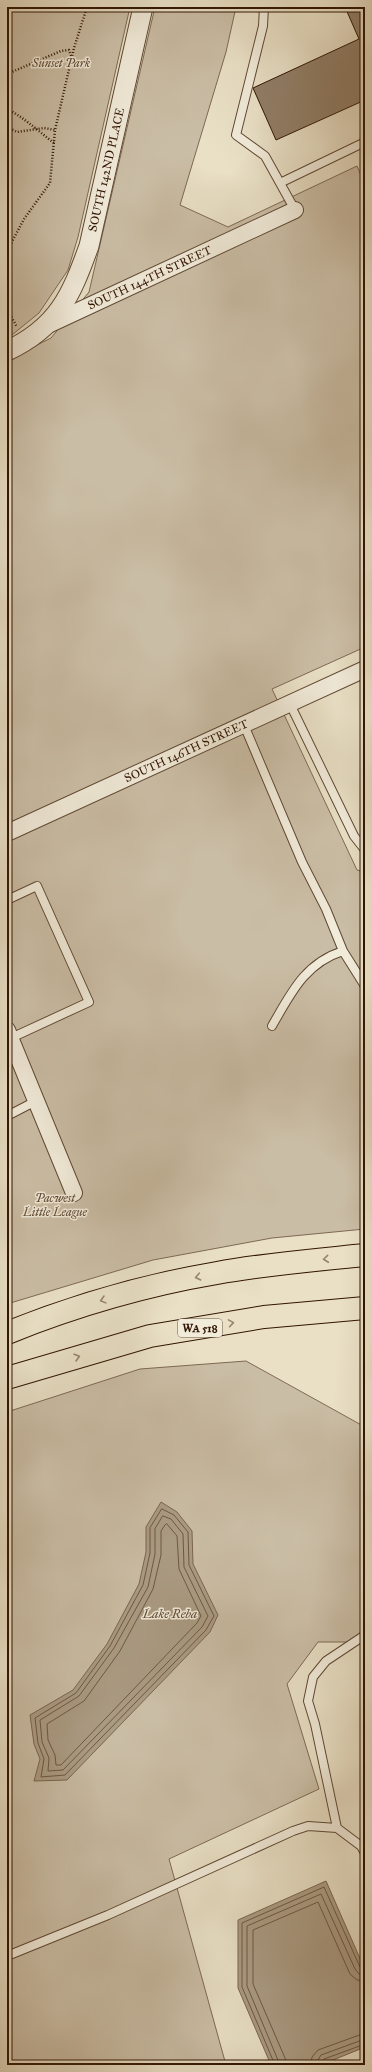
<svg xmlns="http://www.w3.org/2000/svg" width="372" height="2072" font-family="'IM FELL Great Primer',serif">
<rect width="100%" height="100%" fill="#e9e0c6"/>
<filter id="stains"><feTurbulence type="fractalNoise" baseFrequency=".005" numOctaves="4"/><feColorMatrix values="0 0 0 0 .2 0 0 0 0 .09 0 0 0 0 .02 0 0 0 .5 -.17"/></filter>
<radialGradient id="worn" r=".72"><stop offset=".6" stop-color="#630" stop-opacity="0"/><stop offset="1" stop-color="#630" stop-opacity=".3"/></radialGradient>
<path fill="#cabda5" stroke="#7e6954" d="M 7,7 L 130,7 L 78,237 L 68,270 L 39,313 L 7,339 Z
M 155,7 L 236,7 L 226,52 L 180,205 L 228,227 L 357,166 L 365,185 L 365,647 L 272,689 L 357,870 L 365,872 L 365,1229 L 272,1238 L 153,1260 L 7,1304 L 7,360 L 51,338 L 89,292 Z
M 246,1361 L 365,1427 L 365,1642 L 318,1642 L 287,1684 L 319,1789 L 169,1859 L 226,2065 L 7,2065 L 7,1412 L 140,1369 Z"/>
<path fill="#aa9b83" stroke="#7a654f" d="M 161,1502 L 177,1512 L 192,1531 L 193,1564 L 218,1615 L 210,1632 L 67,1780 L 34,1781 L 40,1759 L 34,1744 L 30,1715 L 73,1690 L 107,1644 L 139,1584 L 146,1552 L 146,1527 Z
M 326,1881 L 365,1970 L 365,2047 L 321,2065 L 271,2065 L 238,1988 L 238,1920 Z"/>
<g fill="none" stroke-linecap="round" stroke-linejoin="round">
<path stroke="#6e5842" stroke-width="1" d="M 162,1509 L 174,1515 L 188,1532 L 189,1565 L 214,1616 L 206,1630 L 65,1775 L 41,1777 L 44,1759 L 38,1743 L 35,1718 L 76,1693 L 110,1646 L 143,1585 L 150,1553 L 150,1528 Z
M 163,1516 L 171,1519 L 183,1534 L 184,1567 L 208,1616 L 202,1627 L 63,1770 L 48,1771 L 49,1758 L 42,1742 L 40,1720 L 79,1696 L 114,1648 L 148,1587 L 155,1554 L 155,1529 Z
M 167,1524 L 177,1536 L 179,1569 L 201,1616 L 197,1623 L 61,1765 L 56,1765 L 55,1755 L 48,1740 L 47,1724 L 84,1701 L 120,1651 L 153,1589 L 161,1555 L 161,1531 L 165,1525 Z
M 275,2065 L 242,1987 L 242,1923 L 324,1887 L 360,1967 L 365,1970
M 280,2065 L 247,1986 L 247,1926 L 321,1894 L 355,1969 L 359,1974 L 365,1975
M 286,2065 L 285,2058 L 253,1984 L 253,1930 L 318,1902 L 350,1974 L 357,1980 L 365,1981
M 311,2065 L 312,2057 L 318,2050 L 365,2033
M 317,2065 L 318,2060 L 321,2055 L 365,2039
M 322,2065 L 324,2059 L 365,2044"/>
</g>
<path fill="#917f68" stroke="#311502" d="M 345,7 L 365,7 L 365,100 L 276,140 L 253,88 L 359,39 Z"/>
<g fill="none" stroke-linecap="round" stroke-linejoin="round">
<g stroke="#5f4833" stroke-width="10">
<path id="service" d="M 264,7 L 263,26 L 236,135 L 265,156 L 295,210
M 280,183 L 365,142
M 290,704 L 354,836 L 365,850
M 244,725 L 302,862 L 326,909 L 343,951 L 365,986
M 7,900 L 37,886 L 89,1002 L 11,1038
M 272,1026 C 291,993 305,963 343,951
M 7,1116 L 36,1101
M 365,1635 L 326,1661 L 313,1677 L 308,1701 L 315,1724 L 337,1828 L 361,1846 L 365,1853
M 7,1956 L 108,1915 L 293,1831 L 308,1826 L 337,1828"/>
</g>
<g stroke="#5f4833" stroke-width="18">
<g id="minor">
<path id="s1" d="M 48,325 L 295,210"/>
<path id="s2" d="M 7,833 L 365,669"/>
<path d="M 7,1030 L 74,1193"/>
</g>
</g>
<g stroke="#5f4833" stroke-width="21">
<g id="tertiary">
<path id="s3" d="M 7,351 C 58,327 71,296 89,246 L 143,7"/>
</g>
</g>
<g stroke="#311502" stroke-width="24">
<path id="motorway" d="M 7,1333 C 74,1306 146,1285 217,1273 C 266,1264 316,1260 365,1255
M 7,1378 L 150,1336 L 264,1317 L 365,1308"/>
</g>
<path stroke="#311502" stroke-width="2.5" stroke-dasharray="1 2" stroke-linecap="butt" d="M 7,74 L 61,51 L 69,50 L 72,58
M 7,109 C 25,118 38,131 54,143
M 7,127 L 17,132 L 44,128 L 55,130
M 7,251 L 24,219 L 50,183 L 55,130 L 74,48 L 87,7
M 7,309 L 17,327"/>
<use href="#service" stroke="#f1ebda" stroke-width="8"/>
<use href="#minor" stroke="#f1ebda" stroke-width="16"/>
<use href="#tertiary" stroke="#f1ebda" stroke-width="19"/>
<use href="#motorway" stroke="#e9e0c6" stroke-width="22"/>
</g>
<defs><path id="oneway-chevron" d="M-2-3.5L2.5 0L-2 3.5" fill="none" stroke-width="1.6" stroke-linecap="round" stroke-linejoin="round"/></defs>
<g stroke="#96856e">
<use href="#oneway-chevron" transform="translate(326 1259) rotate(174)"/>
<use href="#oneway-chevron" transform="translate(198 1277) rotate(168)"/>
<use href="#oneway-chevron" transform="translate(103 1300) rotate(165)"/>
<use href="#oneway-chevron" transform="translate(231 1323) rotate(-9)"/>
<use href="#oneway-chevron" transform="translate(77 1357) rotate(-16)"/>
</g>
<g text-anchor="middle" stroke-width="3" stroke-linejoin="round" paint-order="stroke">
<rect fill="#f1ebda" stroke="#6b5543" stroke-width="1" x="178" y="1319" width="44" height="18" rx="3"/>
<g font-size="11" font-weight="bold" fill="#311502">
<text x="200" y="1332">WA 518</text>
</g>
<g font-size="12" font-style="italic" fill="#5f4733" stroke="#f1ebda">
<text x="61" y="67">Sunset Park</text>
<text x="55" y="1202">Pacwest<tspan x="55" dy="14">Little League</tspan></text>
</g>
<g font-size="12" fill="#311502" stroke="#f1ebda">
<text dy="4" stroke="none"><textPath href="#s3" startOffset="216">SOUTH 142ND PLACE</textPath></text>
<text dy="4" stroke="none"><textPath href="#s1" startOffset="112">SOUTH 144TH STREET</textPath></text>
<text dy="4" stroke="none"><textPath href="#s2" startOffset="197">SOUTH 146TH STREET</textPath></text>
</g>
<g font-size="13" font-style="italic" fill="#614b36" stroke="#f1ebda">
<text x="170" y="1618">Lake Reba</text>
</g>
</g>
<rect width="372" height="2072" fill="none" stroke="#e9e0c6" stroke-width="24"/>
<rect x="8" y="8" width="356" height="2056" fill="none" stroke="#311502" stroke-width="2"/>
<rect x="12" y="12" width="348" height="2048" fill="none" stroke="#311502"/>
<rect width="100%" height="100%" filter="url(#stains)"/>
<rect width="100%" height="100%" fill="url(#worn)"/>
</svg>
